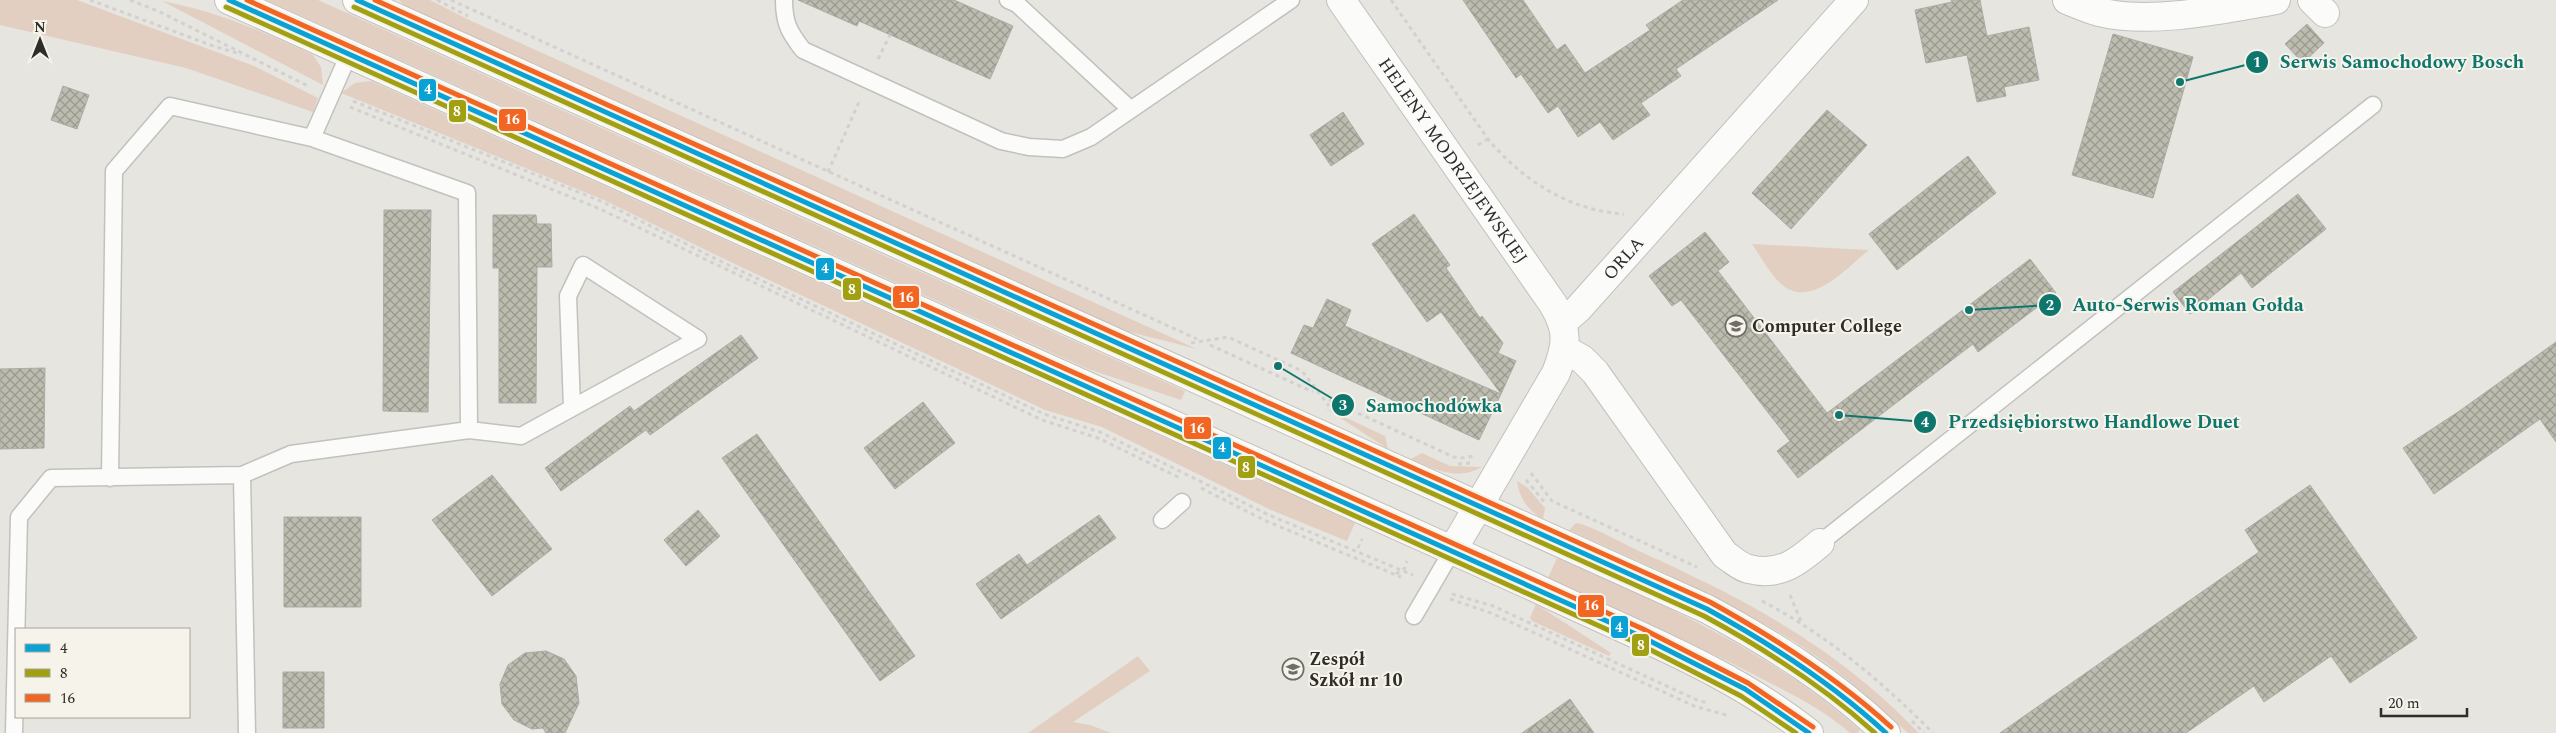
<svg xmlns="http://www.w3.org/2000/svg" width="2556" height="733" font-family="Spectral,serif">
<defs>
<pattern id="building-cross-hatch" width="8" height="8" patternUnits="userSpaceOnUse" patternTransform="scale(1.25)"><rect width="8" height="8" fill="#bcbcaf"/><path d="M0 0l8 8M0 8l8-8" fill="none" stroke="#99998f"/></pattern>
</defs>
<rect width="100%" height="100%" fill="#e6e5df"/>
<path fill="#e3cfc1" d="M 0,0 L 77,0 L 254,66 L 318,98 L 313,112 L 186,68 L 0,25 Z
M 266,0 L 318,0 L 1185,391 L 1181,400 L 1088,369 Z
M 399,0 L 430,0 L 467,19 L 1197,349 L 1126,331 L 405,6 Z
M 162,1 C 219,12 261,31 313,55 L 321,67 L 323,85 Z
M 371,81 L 1355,523 L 1347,541 L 1271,510 L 1102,427 L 1045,410 L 718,256 L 604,200 L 341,93 L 355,83 Z
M 1752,244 L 1869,250 C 1846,268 1811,310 1781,284 C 1770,274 1761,257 1752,244 Z
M 1325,408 L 1385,436 L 1388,449 Z
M 1422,453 L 1450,466 L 1482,467 C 1458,481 1435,470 1411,459 Z
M 1517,481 L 1527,487 L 1545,508 L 1543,519 C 1528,510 1520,500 1517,481 Z
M 1576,523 C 1591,525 1625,545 1641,552 C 1749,601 1836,647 1919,733 L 1908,733 C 1883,711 1859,688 1833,668 C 1753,609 1659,571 1569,530 Z
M 1557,558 C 1664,605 1771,651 1860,730 L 1857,733 L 1850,733 C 1819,706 1781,689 1745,670 C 1680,637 1614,608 1548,578 Z
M 1536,604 L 1611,653 L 1609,656 L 1532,621 L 1530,618 Z
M 1138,656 L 1150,671 L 1073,722 L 1090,725 L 1111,733 L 1028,733 Z"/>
<path fill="url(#building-cross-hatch)" stroke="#acaba7" d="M 798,0 L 954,0 L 1013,26 L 990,79 L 859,21 L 857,26 Z
M 1463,0 L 1523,0 L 1557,50 L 1565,44 L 1585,73 L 1650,30 L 1646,25 L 1683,0 L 1778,0 L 1676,69 L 1681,76 L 1641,103 L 1650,115 L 1613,140 L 1600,122 L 1578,137 L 1558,106 L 1548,113 L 1521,74 L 1516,78 Z
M 1951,0 L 1980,0 L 1987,36 L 2029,27 L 2039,80 L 2004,87 L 2006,96 L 1977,102 L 1967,55 L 1926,63 L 1915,10 L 1952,2 Z
M 2307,24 L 2324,43 L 2303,63 L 2285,44 Z
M 2113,34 L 2193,57 L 2153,198 L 2072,175 Z
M 63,86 L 89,95 L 77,129 L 51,120 Z
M 1827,110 L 1867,145 L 1791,229 L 1752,193 Z
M 1343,112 L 1364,144 L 1331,166 L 1310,135 Z
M 1968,156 L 1996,193 L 1897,270 L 1869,234 Z
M 2298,194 L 2326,229 L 2252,288 L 2241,273 L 2190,314 L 2173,292 Z
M 384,210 L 431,210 L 428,412 L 383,411 Z
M 1414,214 L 1450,265 L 1446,268 L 1480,318 L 1482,316 L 1503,343 L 1498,353 L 1516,361 L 1501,394 L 1441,312 L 1427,322 L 1372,244 Z
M 493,215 L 536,215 L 537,224 L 551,224 L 552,267 L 537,267 L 536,403 L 499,403 L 499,268 L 493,268 Z
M 1705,232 L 1729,262 L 1718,271 L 1827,413 L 2030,259 L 2056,293 L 1978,352 L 1973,344 L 1798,478 L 1777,451 L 1790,441 L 1681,300 L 1672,306 L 1649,276 Z
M 1327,299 L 1351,310 L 1345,326 L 1501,394 L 1479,440 L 1291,353 L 1304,325 L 1313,328 Z
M 741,335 L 758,358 L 650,435 L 646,430 L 561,491 L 545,468 L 630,406 L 634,411 Z
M 2556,342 L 2556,442 L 2540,419 L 2434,494 L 2403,448 L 2458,412 Z
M 45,368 L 44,448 L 0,449 L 0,369 Z
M 923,402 L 955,443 L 895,489 L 864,448 Z
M 757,434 L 915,656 L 880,681 L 722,458 Z
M 492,475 L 552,549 L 492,596 L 432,520 Z
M 2310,485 L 2417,638 L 2350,683 L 2331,656 L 2264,702 L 2254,686 L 2186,733 L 2000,733 L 2259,552 L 2245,530 Z
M 698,510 L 720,536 L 686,566 L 664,540 Z
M 1099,515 L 1116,538 L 1001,619 L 976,584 L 1019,554 L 1027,565 Z
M 284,517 L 361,517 L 361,607 L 284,607 Z
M 546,651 L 564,659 L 576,676 L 579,703 L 565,733 L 546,733 L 543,728 L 532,729 L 514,720 L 502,704 L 500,684 L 508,665 L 525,653 Z
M 283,672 L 324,672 L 324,728 L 283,728 Z
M 1570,699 L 1594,733 L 1522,733 Z"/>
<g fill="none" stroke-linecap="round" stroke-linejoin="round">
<g stroke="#c2c1bd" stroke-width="19">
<path id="lane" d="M 784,0 C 784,23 789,32 803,50 L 1001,141 L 1029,147 L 1063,149 L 1091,137 L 1291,0
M 1008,0 L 1017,4 L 1130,109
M 312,138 L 467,193 L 469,430
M 242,475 L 247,733
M 110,478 L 114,171 L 170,106 L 312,138 L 349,54
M 1162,520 L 1182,502
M 1820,543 L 2373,105
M 1414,616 L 1452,551
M 14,733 L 19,517 L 51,478 L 242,475 L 291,454 L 469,430 L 521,436 L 698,339 L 583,265 L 568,296 L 572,408"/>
</g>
<g stroke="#c2c1bd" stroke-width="30">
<g id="street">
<path id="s1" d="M 1341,0 L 1553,304 C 1569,331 1567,345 1556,373 L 1452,551"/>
<path d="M 2067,0 C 2077,4 2088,9 2099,12 C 2150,25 2225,9 2276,0"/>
<path d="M 2312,0 L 2325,13"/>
<path id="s2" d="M 1563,322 L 1578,309 L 1854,0"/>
<path d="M 1564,349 L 1582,359 L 1595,372 L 1725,555 C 1732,559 1741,568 1749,569 C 1779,577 1798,562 1820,543"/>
</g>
</g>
<g stroke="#c2c1bd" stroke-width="30">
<path id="secondary" d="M 229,0 L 1534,587 C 1627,632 1727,668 1809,733
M 357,0 L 1707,609 C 1772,644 1833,682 1886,733"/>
</g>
<path stroke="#d2d1d0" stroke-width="3" stroke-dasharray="4 4" stroke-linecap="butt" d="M 90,0 L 216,47 L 241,54
M 130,0 L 158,11 L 310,87
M 437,0 L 468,16
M 451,0 L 1197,339
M 1391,0 L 1488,139 C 1522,180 1570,211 1624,214
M 878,59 L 890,35
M 353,101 L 603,202 L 716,259 L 1044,414 L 1100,432 L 1269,515 L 1413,575
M 350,107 L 600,209 L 1042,420 L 1098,438 L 1182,479
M 1478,145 L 1488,139
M 828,172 L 859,102
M 1191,343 L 1228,337 L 1302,371 L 1329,406
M 1210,345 L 1313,392
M 1329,400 L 1454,457 L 1462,458 L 1475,456
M 1458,464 L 1471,463
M 1531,473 L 1552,501 L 1697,567
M 1526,480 L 1546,504
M 1201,488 L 1266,521 L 1401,577
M 1358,548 L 1362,539
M 1396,574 L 1405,568 L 1407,561
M 1452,594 L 1493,606 L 1697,700 L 1708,703
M 1790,595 L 1802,624
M 1450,599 L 1491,613 L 1694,706 L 1730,716
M 1762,601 C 1827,635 1881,681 1933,733
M 1912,721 L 1924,733"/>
<use href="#lane" stroke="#fbfbfa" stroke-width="16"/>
<use href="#street" stroke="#fbfbfa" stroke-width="28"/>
<use href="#secondary" stroke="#fbfbfa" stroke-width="28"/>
<g stroke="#f6f3ea" stroke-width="9">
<path id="bus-1" d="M 229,0 L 1640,636 L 1745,689 L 1809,733
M 357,0 L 1707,609 C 1771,644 1832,683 1886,733"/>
</g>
<g stroke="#f6f3ea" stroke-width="9">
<path id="bus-2" d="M 226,7 L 1637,643 L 1741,696 L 1796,733
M 354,7 L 1704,616 C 1765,649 1823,686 1875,733"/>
</g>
<g stroke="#f6f3ea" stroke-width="9">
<path id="bus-3" d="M 247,0 L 1643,629 L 1748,683 L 1813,727
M 375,0 L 1710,602 C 1775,638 1836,677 1891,727"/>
</g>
<use href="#bus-1" stroke="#09a2d4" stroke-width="5"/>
<use href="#bus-2" stroke="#a1a013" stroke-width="5"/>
<use href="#bus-3" stroke="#f26522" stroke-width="5"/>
</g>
<defs>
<g id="school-ring" transform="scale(1.125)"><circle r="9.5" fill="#f6f3ea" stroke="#6f6d69" stroke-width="1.5"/><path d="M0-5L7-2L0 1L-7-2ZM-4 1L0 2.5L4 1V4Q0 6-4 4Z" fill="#6f6d69"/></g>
</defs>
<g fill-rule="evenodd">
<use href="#school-ring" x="1736" y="326"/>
<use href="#school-ring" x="1293" y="669"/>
</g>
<g text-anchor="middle" stroke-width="4" stroke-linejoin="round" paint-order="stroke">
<g font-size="18" fill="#2f2d2a" stroke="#f6f3ea">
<text dy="6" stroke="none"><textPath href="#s1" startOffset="196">HELENY MODRZEJEWSKIEJ</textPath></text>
<text dy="6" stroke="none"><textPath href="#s2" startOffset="88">ORLA</textPath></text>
</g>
<g font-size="18" font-weight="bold" fill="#2f2d2a" stroke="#f6f3ea" text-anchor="start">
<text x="1752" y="332">Computer College</text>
<text x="1309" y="665">Zespół<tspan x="1309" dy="21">Szkół nr 10</tspan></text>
</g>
</g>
<path fill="none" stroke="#0f766e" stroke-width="2" d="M2180 82L2257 62M1969 310L2050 305M1278 366L1343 405M1839 415L1925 422"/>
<g fill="#0f766e" stroke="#f6f3ea" stroke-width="2">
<circle cx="2180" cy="82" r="5"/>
<circle cx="1969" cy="310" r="5"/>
<circle cx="1278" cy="366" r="5"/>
<circle cx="1839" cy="415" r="5"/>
<circle cx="2257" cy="62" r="12"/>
<circle cx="2050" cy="305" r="12"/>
<circle cx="1343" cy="405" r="12"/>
<circle cx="1925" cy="422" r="12"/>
</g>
<g font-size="15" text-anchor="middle" font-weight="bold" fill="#fff">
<text x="2257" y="67">1</text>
<text x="2050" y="310">2</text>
<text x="1343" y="410">3</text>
<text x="1925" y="427">4</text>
</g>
<g font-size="19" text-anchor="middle" font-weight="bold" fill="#0f766e" stroke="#f6f3ea" stroke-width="4" stroke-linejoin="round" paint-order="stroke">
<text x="2402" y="68">Serwis Samochodowy Bosch</text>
<text x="2188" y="311">Auto-Serwis Roman Gołda</text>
<text x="1434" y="412">Samochodówka</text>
<text x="2094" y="428">Przedsiębiorstwo Handlowe Duet</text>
</g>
<g stroke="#f6f3ea" stroke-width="2">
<rect x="418" y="78" width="19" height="24" rx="5" fill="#09a2d4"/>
<rect x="448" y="99" width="19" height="24" rx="5" fill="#a1a013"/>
<rect x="498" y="108" width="29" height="24" rx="5" fill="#f26522"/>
<rect x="815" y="257" width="20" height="24" rx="5" fill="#09a2d4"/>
<rect x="842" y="277" width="20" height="24" rx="5" fill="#a1a013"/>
<rect x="892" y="285" width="28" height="24" rx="5" fill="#f26522"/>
<rect x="1183" y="416" width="29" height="24" rx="5" fill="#f26522"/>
<rect x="1212" y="436" width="20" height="24" rx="5" fill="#09a2d4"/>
<rect x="1237" y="455" width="19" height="24" rx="5" fill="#a1a013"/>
<rect x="1577" y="594" width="28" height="24" rx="5" fill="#f26522"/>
<rect x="1610" y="615" width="19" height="24" rx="5" fill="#09a2d4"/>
<rect x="1631" y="633" width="19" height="24" rx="5" fill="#a1a013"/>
</g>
<g font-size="14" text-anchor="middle" font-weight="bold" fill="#fff">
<text x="428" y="94">4</text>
<text x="457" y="116">8</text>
<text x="512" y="124">16</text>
<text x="825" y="273">4</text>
<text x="852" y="294">8</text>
<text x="906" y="302">16</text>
<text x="1197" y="433">16</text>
<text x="1222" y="452">4</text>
<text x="1246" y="472">8</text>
<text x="1591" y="610">16</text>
<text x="1619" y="632">4</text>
<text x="1641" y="650">8</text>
</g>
<rect x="15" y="628" width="175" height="90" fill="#f6f3ea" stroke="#a6a49d"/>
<rect x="25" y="644" width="25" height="8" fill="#09a2d4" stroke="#a6a49d"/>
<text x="60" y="653" font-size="15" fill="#2f2d2a">4</text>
<rect x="25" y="669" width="25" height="8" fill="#a1a013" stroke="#a6a49d"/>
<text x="60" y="678" font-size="15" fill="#2f2d2a">8</text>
<rect x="25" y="694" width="25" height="8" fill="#f26522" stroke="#a6a49d"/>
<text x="60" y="703" font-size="15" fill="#2f2d2a">16</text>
<g transform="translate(40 40)" stroke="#f6f3ea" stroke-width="4" paint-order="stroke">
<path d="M0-4L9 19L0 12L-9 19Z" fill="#2f2d2a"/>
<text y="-8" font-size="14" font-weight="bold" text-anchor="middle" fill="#2f2d2a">N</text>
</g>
<path d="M2381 708v8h86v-8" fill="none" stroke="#2f2d2a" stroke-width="2.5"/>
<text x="2388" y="708" font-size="15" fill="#2f2d2a" stroke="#f6f3ea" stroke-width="4" paint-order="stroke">20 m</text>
</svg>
